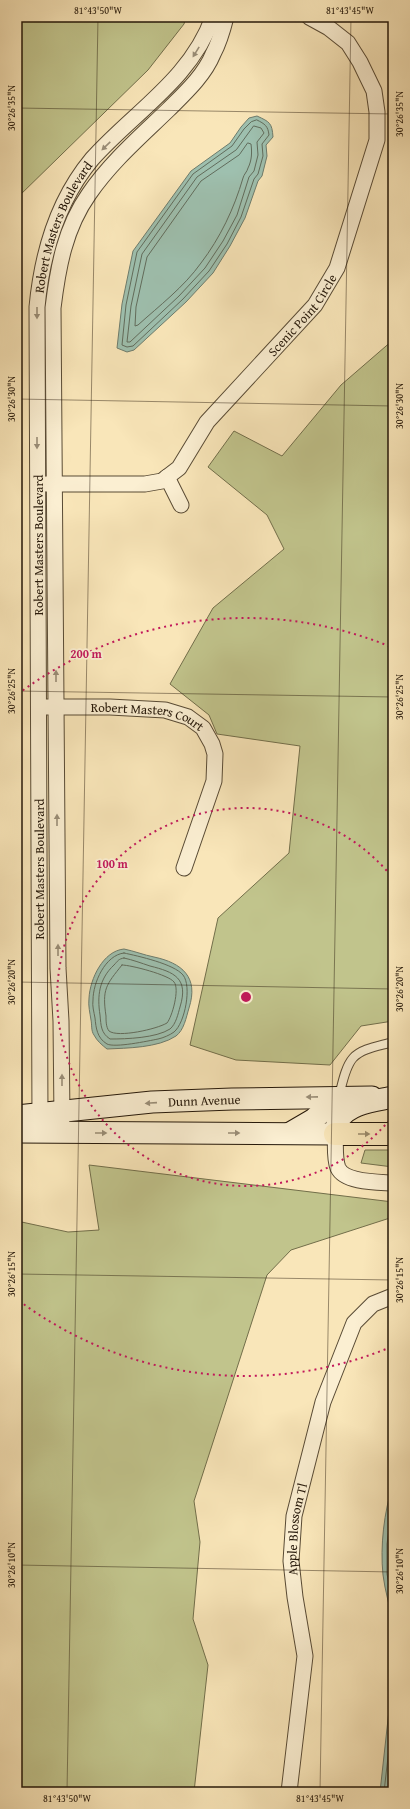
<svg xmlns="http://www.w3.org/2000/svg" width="410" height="1809" font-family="'Gentium Book Plus',serif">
<rect width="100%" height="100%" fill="#f9e6b9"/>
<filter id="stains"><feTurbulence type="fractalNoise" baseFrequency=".005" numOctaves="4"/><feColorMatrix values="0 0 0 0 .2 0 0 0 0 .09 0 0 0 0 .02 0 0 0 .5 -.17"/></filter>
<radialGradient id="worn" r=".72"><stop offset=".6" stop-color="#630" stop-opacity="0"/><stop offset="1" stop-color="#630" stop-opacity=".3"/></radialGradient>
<path fill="#c1c48c" stroke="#726e4a" d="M 17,17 L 186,17 L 184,24 L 148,70 L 17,198 Z
M 393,340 L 393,1021 L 361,1026 L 330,1065 L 236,1060 L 190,1045 L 218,918 L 289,853 L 300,746 L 217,734 L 209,715 L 170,684 L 213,608 L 284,549 L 267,515 L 208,467 L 234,431 L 282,456 L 341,385 Z
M 365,1150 L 393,1150 L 393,1167 L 361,1163 Z
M 89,1165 L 393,1202 L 393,1217 L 291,1250 L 267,1275 L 194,1501 L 200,1542 L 193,1619 L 208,1665 L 194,1792 L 17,1792 L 17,1221 L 68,1232 L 99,1230 Z"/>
<path fill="#9ec0af" stroke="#6d7c6d" d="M 257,116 C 270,122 272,123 273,137 L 266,145 L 267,156 L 262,176 L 258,181 L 245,218 L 230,246 L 213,273 L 186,302 L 134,350 L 127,352 L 117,348 L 122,304 L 133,251 L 191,171 L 230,143 L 241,127 L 249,118 Z
M 124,949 C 134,951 144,955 154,957 C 182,963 199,977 189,1008 C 186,1018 184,1030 176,1036 C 158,1048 127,1048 107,1049 C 102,1045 97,1041 94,1035 C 91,1031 92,1025 91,1020 C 90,1013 88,1006 89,998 C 90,979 103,951 124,949 Z
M 393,1484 L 393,1623 C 390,1607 385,1591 383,1575 C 380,1546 384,1512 393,1484 Z
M 393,1674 L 393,1792 L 380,1792 Z"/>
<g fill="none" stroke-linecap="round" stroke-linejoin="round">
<path stroke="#616c5c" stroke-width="1" d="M 257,120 C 265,124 268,126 269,135 L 262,144 L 263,156 L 258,174 L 254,179 L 241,217 L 227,244 L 209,271 L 183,299 L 133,346 L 127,347 L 122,345 L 126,305 L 137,252 L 193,174 L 232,146 L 244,129 L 251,122 Z
M 254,126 L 261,128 L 264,133 L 257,142 L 258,155 L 254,171 L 249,177 L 237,215 L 223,241 L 205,268 L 179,296 L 130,342 L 127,342 L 131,306 L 142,254 L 197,177 L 236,150 Z
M 248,143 L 251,144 C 252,152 252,160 248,168 C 247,172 244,174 243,178 C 234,209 220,238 201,263 C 184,287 159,306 138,325 L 135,326 L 136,307 L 147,257 L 201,181 L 239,155 Z
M 124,953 C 138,956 174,964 183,975 C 192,986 185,1023 174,1032 C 170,1035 163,1038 158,1039 C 148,1041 115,1048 107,1044 C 97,1038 96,1028 95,1018 C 94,1012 92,1006 93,1000 C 93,983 105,955 124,953 Z
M 124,958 C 133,960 141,963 150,966 C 174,972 189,978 180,1007 C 178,1014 176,1024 170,1029 C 156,1038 127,1039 110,1039 C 101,1033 101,1026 100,1015 C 97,996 99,979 114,965 C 118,961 118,959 124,958 Z
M 122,965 C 131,965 169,975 174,982 C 180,989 172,1017 167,1023 C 157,1029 118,1038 109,1031 C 106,1027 106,1021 106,1016 C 102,989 106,985 122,965 Z
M 393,1499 L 387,1544 L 387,1574 L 393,1604
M 393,1531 L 393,1580
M 384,1792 L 393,1713"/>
<g stroke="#594b35" stroke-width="10">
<path id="service" d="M 339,1096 C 342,1085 345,1067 353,1058 C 362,1048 380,1046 393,1042"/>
</g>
<g stroke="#594b35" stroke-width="17">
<g id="minor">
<path d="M 167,477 L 181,505"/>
<path id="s1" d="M 46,484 L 145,484 L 162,481 L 179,468 L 207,422 L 315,305 L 337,268 L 377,140 L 377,112 L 374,91 L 360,62 L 348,43 L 329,28 L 309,17"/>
<path id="s2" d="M 46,707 L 110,707 L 165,710 L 188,717 L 203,728 L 212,744 L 215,754 L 214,781 L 184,868"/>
<path d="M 62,1120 L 61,1021 L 58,968 L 53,308 C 58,267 65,228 89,194 C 111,162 140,137 168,110 C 184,94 204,76 213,54 C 219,43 223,29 226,17"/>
<path id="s3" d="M 40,1123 L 37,307 C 42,254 57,201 92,159 C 134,112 191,79 213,17"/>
<path d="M 335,1134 C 336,1144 334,1158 338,1168 C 345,1183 379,1182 393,1183"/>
<path id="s4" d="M 289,1792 L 305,1656 L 295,1597 L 291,1561 L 294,1516 L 323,1402 L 354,1323 L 373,1304 L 393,1296"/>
</g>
</g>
<g stroke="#241709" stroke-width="23">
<g id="secondary">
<path id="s5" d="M 17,1116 L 152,1102 L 232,1099 L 372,1097"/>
<path d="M 17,1132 L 335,1134 C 336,1130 336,1125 338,1121 C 348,1103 375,1101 393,1097"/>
<path d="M 290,1133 L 314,1119 L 339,1097"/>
</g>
</g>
<g stroke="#241709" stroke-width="24">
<path id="primary" d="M 335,1134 L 393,1134"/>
</g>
<use href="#service" stroke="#fbefd2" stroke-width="8"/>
<use href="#minor" stroke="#fbefd2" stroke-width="15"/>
<use href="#secondary" stroke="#fbefd2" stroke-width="21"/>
<use href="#primary" stroke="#f9e6b9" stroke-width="22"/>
</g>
<defs><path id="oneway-solid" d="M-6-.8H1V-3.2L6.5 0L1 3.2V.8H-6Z"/></defs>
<g fill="#9a8e78">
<use href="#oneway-solid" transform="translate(196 52) rotate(122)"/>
<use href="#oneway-solid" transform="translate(106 146) rotate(136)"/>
<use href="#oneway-solid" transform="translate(37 313) rotate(90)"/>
<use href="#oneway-solid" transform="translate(37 443) rotate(90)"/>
<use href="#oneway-solid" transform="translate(56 676) rotate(-90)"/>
<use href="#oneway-solid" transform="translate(57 820) rotate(-90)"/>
<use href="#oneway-solid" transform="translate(58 950) rotate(-90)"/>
<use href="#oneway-solid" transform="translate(62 1080) rotate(-90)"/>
<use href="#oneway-solid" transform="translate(312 1097) rotate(179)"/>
<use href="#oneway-solid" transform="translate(151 1103) rotate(176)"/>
<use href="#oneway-solid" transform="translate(101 1133)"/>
<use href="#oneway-solid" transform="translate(234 1133)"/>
</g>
<use fill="#99896a" href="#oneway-solid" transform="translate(364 1134)"/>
<path fill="none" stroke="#241709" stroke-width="1" stroke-opacity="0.45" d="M 17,108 L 393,114M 17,399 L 393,406M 17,691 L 393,697M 17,982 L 393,989M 17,1274 L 393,1280M 17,1565 L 393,1572M 67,1792 L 98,17M 320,1792 L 351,17"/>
<g fill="none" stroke="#c2185b" stroke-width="2" stroke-dasharray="2 4">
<path d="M393 1116A189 189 0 1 1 393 878"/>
<path d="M391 1347A379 379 0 0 1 18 1300M18 694A379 379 0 0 1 391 647"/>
</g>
<g text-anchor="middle" stroke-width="3.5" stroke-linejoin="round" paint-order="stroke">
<g font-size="13" fill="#241709" stroke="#fbefd2">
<text dy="5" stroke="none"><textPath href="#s3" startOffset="901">Robert Masters Boulevard</textPath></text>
<text dy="5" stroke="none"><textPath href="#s1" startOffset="335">Scenic Point Circle</textPath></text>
<text transform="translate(38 545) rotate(-90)" y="5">Robert Masters Boulevard</text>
<text dy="5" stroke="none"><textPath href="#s2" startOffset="103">Robert Masters Court</textPath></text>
<text transform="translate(39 869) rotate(-90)" y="5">Robert Masters Boulevard</text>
<text dy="5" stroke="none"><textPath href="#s5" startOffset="188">Dunn Avenue</textPath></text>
<text dy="5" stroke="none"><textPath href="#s4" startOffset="265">Apple Blossom Tl</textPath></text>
</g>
</g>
<circle cx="246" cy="997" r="6" fill="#c2185b" stroke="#fbefd2" stroke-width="2"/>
<g font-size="12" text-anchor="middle" font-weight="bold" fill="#c2185b" stroke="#fbefd2" stroke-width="3.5" stroke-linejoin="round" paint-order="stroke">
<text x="86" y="658">200 m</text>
<text x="112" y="868">100 m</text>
</g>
<rect width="410" height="1809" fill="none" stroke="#f9e6b9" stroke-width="44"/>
<rect x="22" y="22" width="366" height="1765" fill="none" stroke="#241709" stroke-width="1.5"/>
<g font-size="10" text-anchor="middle" fill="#241709">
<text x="98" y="14">81°43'50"W</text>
<text x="350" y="14">81°43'45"W</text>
<text transform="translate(11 108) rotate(-90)" y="4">30°26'35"N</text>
<text transform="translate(399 114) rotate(-90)" y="4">30°26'35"N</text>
<text transform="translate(11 399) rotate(-90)" y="4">30°26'30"N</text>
<text transform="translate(399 406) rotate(-90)" y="4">30°26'30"N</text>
<text transform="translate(11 691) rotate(-90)" y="4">30°26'25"N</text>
<text transform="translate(399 697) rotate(-90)" y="4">30°26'25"N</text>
<text transform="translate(11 982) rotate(-90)" y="4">30°26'20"N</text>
<text transform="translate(399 989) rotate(-90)" y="4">30°26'20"N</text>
<text transform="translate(11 1274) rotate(-90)" y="4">30°26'15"N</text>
<text transform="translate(399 1280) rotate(-90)" y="4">30°26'15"N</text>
<text transform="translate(11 1565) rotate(-90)" y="4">30°26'10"N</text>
<text transform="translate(399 1571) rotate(-90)" y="4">30°26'10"N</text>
<text x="67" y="1802">81°43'50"W</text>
<text x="320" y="1802">81°43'45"W</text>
</g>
<rect width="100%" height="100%" filter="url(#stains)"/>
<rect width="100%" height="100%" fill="url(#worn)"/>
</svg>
